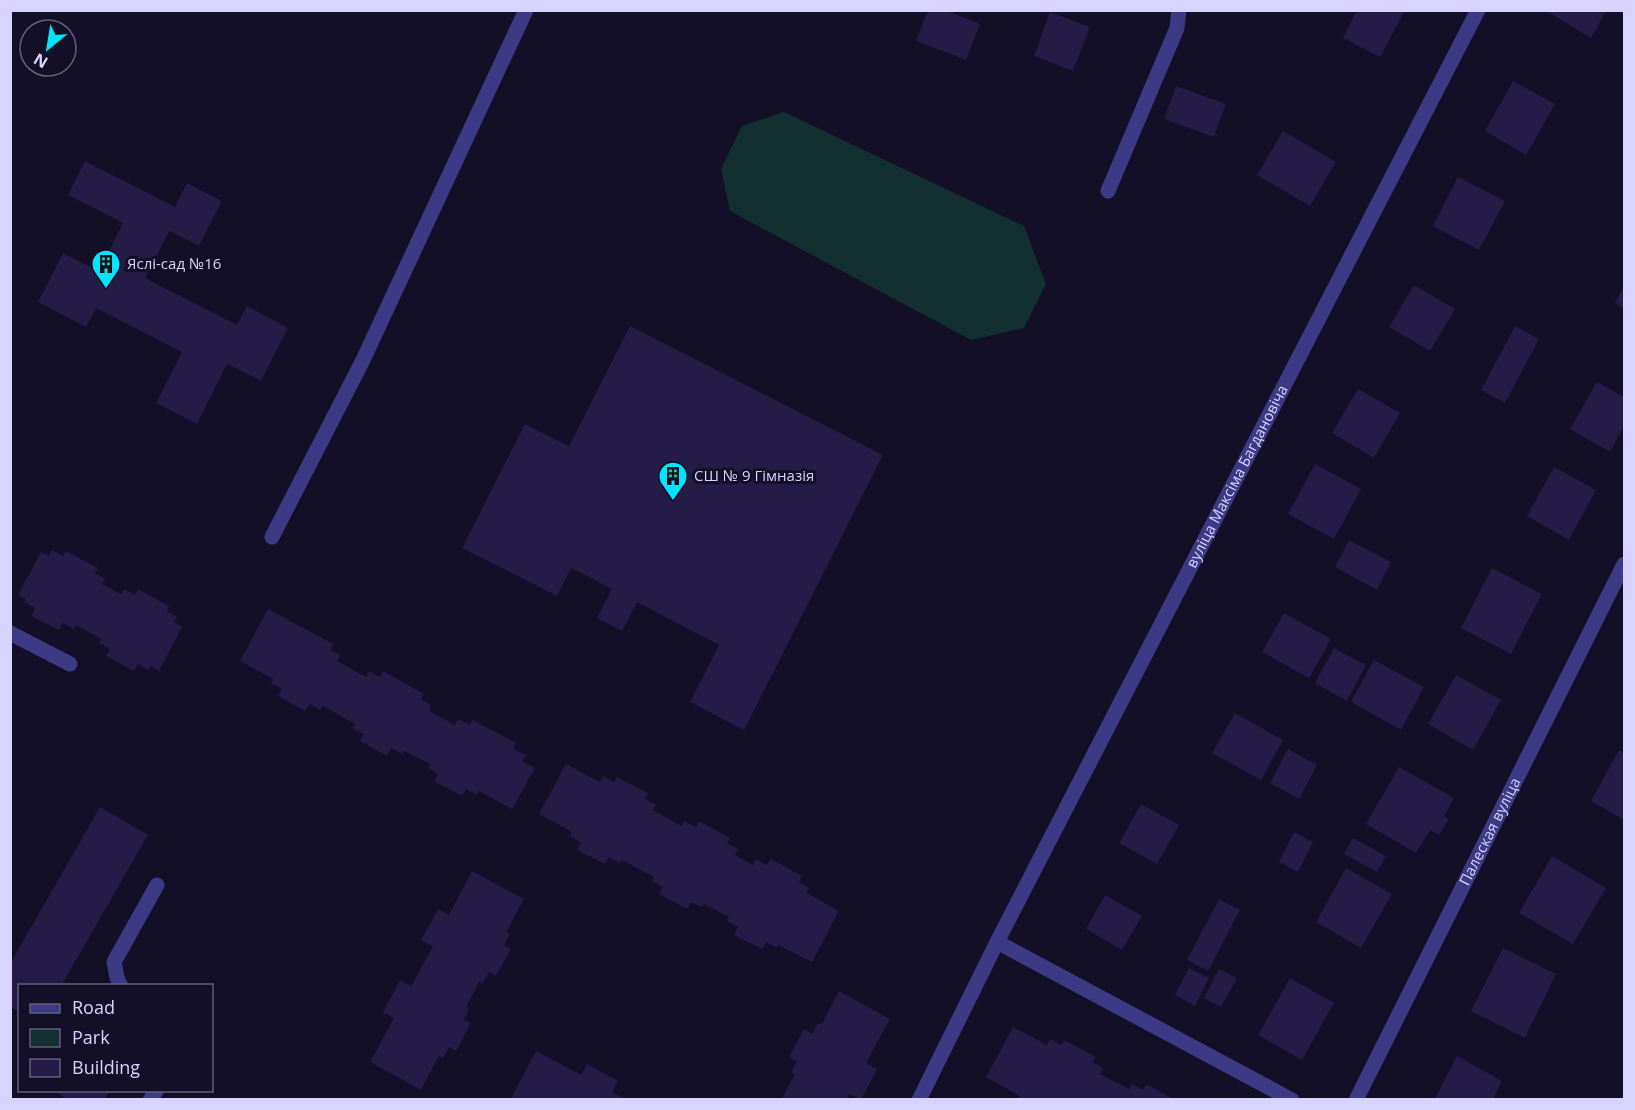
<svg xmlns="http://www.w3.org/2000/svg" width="1635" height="1110" font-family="'Open Sans',sans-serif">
<rect width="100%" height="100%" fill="#130f26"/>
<path fill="#12302f" d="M 784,112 L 1024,226 L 1046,284 L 1024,328 L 971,340 L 730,211 L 721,169 L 742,126 Z"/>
<path fill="#241b47" d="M 928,10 L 945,10 L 980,24 L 966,60 L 916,41 Z
M 1357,10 L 1405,10 L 1380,57 L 1343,38 Z
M 1545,10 L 1607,10 L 1591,38 Z
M 1050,12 L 1090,27 L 1073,71 L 1034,56 Z
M 1513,81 L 1555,104 L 1526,155 L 1485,131 Z
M 1176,86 L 1226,104 L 1214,137 L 1164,119 Z
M 1283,131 L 1336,162 L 1310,206 L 1257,175 Z
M 85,161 L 175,207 L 187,183 L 222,201 L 199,246 L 169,231 L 145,278 L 237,325 L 247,306 L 288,328 L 261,381 L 227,364 L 197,424 L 156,403 L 182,352 L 96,308 L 86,327 L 38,302 L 63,253 L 99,271 L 123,223 L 68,195 Z
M 1458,177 L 1505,201 L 1479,250 L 1433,226 Z
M 1414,285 L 1455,309 L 1430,351 L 1389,327 Z
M 1624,286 L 1624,309 L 1615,303 Z
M 630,326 L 883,455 L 744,730 L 690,702 L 719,645 L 637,602 L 622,631 L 597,618 L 612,589 L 571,568 L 557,596 L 462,548 L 525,424 L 569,446 Z
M 1515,326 L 1539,339 L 1505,403 L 1481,390 Z
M 1597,382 L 1624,397 L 1624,425 L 1610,452 L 1570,429 Z
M 1358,389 L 1400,413 L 1374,458 L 1332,433 Z
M 1315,464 L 1361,489 L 1334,539 L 1288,514 Z
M 1554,467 L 1596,490 L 1569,540 L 1527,516 Z
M 1349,540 L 1391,562 L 1377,590 L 1335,567 Z
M 52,550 L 63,556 L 66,551 L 98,568 L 95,573 L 105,579 L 102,584 L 121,594 L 124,589 L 135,595 L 138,589 L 169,606 L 167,611 L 177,617 L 174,622 L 182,627 L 159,671 L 151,666 L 148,670 L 138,664 L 134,671 L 106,656 L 110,649 L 99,643 L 101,639 L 76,625 L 74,629 L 63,623 L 59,630 L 31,616 L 35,608 L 24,602 L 26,599 L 18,595 L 41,552 L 49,556 Z
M 1492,568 L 1542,594 L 1511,654 L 1461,628 Z
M 268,609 L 333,644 L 330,650 L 340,655 L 337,661 L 366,677 L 369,671 L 380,677 L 383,671 L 424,694 L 421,699 L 431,705 L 429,711 L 455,725 L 458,719 L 470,725 L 473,720 L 516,743 L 513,749 L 526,755 L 522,761 L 535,768 L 512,809 L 479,791 L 477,795 L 466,789 L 462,796 L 434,781 L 438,774 L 428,768 L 430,764 L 404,751 L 402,754 L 391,748 L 387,756 L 360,741 L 364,734 L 352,728 L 355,724 L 323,706 L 320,710 L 310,704 L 305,711 L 278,696 L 282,689 L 271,683 L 273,679 L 240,661 Z
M 1284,613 L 1331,639 L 1309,678 L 1262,652 Z
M 1334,648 L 1366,665 L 1347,701 L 1315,683 Z
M 1374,660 L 1424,687 L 1401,730 L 1351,702 Z
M 1456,675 L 1501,700 L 1473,750 L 1428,724 Z
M 1235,713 L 1283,740 L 1261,780 L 1212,753 Z
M 1288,749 L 1317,765 L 1299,799 L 1270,783 Z
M 1619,750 L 1624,753 L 1624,820 L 1591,801 Z
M 566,764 L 600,782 L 603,776 L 614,782 L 617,777 L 648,793 L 645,799 L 656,805 L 653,810 L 681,826 L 684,821 L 696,827 L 699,821 L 730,838 L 727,843 L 738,849 L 735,855 L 753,865 L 756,859 L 767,865 L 771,859 L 802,876 L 799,882 L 809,888 L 807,893 L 839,911 L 812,962 L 778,945 L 777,948 L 766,942 L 762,949 L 734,935 L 738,927 L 727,921 L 729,917 L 704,904 L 702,907 L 691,902 L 687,909 L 659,894 L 663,887 L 652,881 L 654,877 L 622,860 L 620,863 L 609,857 L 605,864 L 577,850 L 581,843 L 570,836 L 572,832 L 539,814 Z
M 1399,767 L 1454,798 L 1444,816 L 1449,819 L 1439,835 L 1430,830 L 1416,853 L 1366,824 Z
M 1141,804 L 1179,825 L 1157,864 L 1119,843 Z
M 100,807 L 148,835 L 61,986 L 20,986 L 20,1012 L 10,1007 L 10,964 Z
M 1294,832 L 1313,842 L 1298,872 L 1279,862 Z
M 1353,838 L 1386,856 L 1377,872 L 1344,854 Z
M 1552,856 L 1606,888 L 1573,944 L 1519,913 Z
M 1346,868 L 1392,894 L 1361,948 L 1316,922 Z
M 472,871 L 524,899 L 506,932 L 510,934 L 504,945 L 511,949 L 496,976 L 489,972 L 483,983 L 479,982 L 466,1007 L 469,1009 L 464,1020 L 471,1023 L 456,1051 L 449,1047 L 443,1058 L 439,1056 L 421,1090 L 370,1062 L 394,1018 L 383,1012 L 400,980 L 411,986 L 433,946 L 421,940 L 438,909 L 449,915 Z
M 1105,895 L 1142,916 L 1122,950 L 1086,929 Z
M 1219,899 L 1240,910 L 1208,971 L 1187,960 Z
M 1503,948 L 1556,974 L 1525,1038 L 1471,1011 Z
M 1189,968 L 1209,978 L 1195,1006 L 1175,995 Z
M 1219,969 L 1237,978 L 1221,1007 L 1204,998 Z
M 1290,978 L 1334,1003 L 1302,1060 L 1258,1035 Z
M 839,991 L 890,1019 L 866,1063 L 877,1069 L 861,1100 L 849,1094 L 847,1100 L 781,1100 L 795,1074 L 791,1072 L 797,1061 L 789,1057 L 804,1029 L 812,1034 L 818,1023 L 822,1024 Z
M 1013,1027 L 1047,1045 L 1050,1039 L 1061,1045 L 1064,1040 L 1096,1057 L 1092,1062 L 1103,1068 L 1100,1074 L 1129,1089 L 1132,1084 L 1143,1090 L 1146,1084 L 1175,1100 L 1017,1100 L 1020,1096 L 986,1077 Z
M 536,1051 L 581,1075 L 587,1064 L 618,1081 L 612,1092 L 626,1100 L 510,1100 Z
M 1457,1056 L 1502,1081 L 1493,1100 L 1434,1100 Z
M 53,1090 L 110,1090 L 105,1100 L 68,1100 Z"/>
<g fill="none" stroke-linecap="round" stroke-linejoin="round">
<g stroke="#3d3a85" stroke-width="15">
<path d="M 1108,191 L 1177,28 L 1179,10"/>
<path d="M 272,537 L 363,360 L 526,10"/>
<path d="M 10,633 L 70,664"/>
<path d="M 997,942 L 1292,1100"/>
<path d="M 121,986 L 117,978 L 114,962 L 157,885"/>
<path d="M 150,1100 L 157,1090"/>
<path id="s1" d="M 919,1100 L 997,942 L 1478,10"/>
<path id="s2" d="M 1356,1100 L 1624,564"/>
</g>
</g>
<defs>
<g id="building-pin" transform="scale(1.5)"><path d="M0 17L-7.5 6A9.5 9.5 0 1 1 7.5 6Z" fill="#00e5ff" stroke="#130f26"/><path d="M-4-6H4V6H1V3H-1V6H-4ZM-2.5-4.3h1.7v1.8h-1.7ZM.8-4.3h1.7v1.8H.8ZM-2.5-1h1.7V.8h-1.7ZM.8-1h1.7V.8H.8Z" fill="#111"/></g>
</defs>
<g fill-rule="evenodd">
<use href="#building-pin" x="106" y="264"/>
<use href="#building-pin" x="673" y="476"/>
</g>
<g text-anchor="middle" stroke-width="6" stroke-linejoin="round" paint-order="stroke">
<g font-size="15" fill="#d9d4ff" stroke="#130f26" text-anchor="start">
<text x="127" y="269">Яслі-сад №16</text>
<text x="694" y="481">СШ № 9 Гімназія</text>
</g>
<g font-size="15" fill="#d9d4ff" stroke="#130f26">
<text dy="5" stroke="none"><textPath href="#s1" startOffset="700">вуліца Максіма Багдановіча</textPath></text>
<text dy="5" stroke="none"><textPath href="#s2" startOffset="300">Палеская вуліца</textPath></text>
</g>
</g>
<rect width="1635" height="1110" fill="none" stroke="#d9d4ff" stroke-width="24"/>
<rect x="18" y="984" width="195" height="108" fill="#130f26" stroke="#625e7d" stroke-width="1.5"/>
<rect x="30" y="1004" width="30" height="9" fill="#3d3a85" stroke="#625e7d" stroke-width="1.5"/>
<text x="72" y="1014" font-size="18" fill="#d9d4ff">Road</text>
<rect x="30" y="1029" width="30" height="18" fill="#12302f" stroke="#625e7d" stroke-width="1.5"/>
<text x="72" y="1044" font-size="18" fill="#d9d4ff">Park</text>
<rect x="30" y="1059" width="30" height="18" fill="#241b47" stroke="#625e7d" stroke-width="1.5"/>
<text x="72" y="1074" font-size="18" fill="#d9d4ff">Building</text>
<g transform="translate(48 48) rotate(210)"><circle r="28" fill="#130f26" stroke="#625e7d" stroke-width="1.5"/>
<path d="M0-4.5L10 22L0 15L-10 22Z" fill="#00e5ff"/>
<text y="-9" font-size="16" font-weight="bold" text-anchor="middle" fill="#d9d4ff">N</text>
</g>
</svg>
